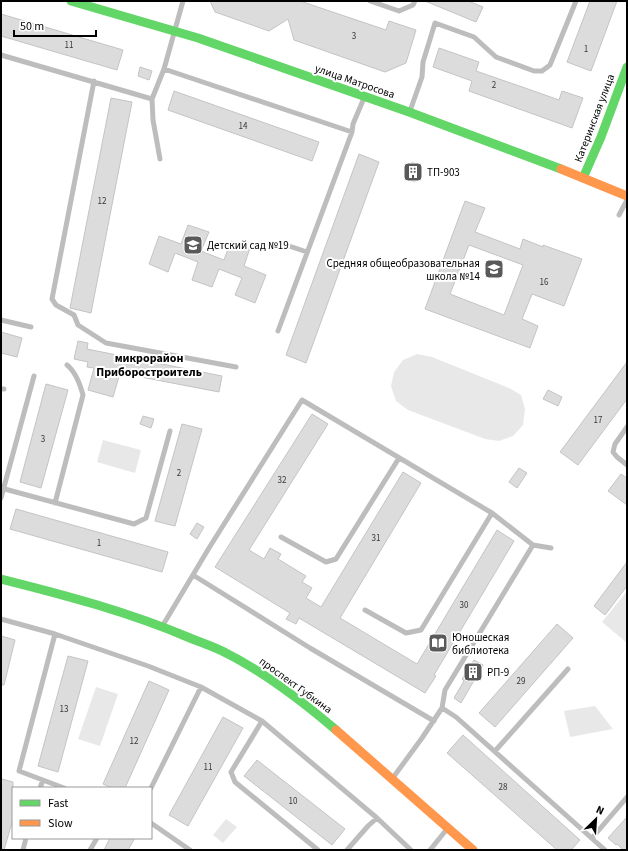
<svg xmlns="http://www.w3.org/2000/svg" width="628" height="851" font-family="'Source Sans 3',sans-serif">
<rect width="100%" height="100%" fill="#fff"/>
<path fill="#e8e8e8" d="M 417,354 L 432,357 L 509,388 L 521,395 L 525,409 L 523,425 L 513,436 L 499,441 L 485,439 L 408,410 L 396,401 L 391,386 L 394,372 L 403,360 Z
M 103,440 L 141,450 L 135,473 L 97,462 Z
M 627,591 L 627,643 L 602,622 Z
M 96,687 L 118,694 L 100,746 L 78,739 Z
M 595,706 L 613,729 L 570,737 L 564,711 Z
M 226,819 L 237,827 L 223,843 L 213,835 Z"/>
<path fill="#dcdcdc" stroke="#c4c4c4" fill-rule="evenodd" d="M 210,1 L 300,1 L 386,30 L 389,21 L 416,30 L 406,63 L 385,72 L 294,40 L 288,19 L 269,31 L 215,12 Z
M 425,1 L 468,1 L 483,7 L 476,22 Z
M 590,1 L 617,1 L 591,71 L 567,62 Z
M 1,14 L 123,50 L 117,70 L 1,36 Z
M 439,48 L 479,62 L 476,71 L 528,89 L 559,100 L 562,91 L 583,98 L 572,128 L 469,91 L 472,81 L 433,67 Z
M 140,67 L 152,71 L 149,80 L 138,76 Z
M 174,91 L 319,142 L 312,161 L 168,110 Z
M 111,98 L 132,102 L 91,313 L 70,308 Z
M 359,154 L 379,162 L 306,363 L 286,355 Z
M 412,162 L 421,166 L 415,182 L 405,179 Z
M 465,201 L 485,208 L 475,232 L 520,249 L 523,239 L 543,247 L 543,245 L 582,259 L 564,306 L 532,294 L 522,319 L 538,326 L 530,348 L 425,309 ZM 469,245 L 523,265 L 504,315 L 450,294 Z
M 188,225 L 209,232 L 201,251 L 224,260 L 231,241 L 250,248 L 244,266 L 266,275 L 255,303 L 235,295 L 242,278 L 219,269 L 212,287 L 192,280 L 198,262 L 175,253 L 168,272 L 149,264 L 159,236 L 181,244 Z
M 1,332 L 22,338 L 17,357 L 1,353 Z
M 78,341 L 88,343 L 87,349 L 222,376 L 219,392 L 120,373 L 113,397 L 88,390 L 94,368 L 87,367 L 88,362 L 74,359 Z
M 627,362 L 627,399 L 578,465 L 560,452 Z
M 46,384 L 68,390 L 41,488 L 20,482 Z
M 548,390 L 562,397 L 558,406 L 543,399 Z
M 312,414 L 328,424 L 249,550 L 264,559 L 270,548 L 281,554 L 278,559 L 306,576 L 302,582 L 312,588 L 306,598 L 321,607 L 403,472 L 421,483 L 340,618 L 417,664 L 497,530 L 514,541 L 434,675 L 436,676 L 425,693 L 299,618 L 296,624 L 286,619 L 290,613 L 215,567 Z
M 143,416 L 154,419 L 151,428 L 140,424 Z
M 182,424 L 202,429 L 175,526 L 155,521 Z
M 519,468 L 527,473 L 517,488 L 509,482 Z
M 621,474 L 627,478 L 627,505 L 608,491 Z
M 16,509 L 168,552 L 162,572 L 10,529 Z
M 197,523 L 204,527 L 197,539 L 190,534 Z
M 627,562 L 627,586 L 605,615 L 594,606 Z
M 557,624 L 573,638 L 495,727 L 479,713 Z
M 1,636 L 15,640 L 4,685 L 1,685 Z
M 68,656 L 88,661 L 58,772 L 38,766 Z
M 474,660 L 483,665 L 461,703 L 454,698 L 464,681 L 462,679 Z
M 149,681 L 169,690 L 125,788 L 112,788 L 103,784 Z
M 223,717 L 243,728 L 188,826 L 169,815 Z
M 463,735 L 580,840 L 571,850 L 557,850 L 447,753 Z
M 257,760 L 345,829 L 332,845 L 244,776 Z
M 2,779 L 13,782 L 13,819 L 4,850 L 1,850 L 1,784 Z
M 627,817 L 627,850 L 623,850 L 617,844 L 616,845 L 608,838 Z
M 110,838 L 135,838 L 128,850 L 104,850 Z"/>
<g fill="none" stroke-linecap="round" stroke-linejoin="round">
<path stroke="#bdbdbd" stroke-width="5" d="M 370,1 L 399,11 L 413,5 L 415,1
M 1,55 L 152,99
M 164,69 L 352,132
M 94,81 L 52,299 L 56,305 L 74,315 L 78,325 L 106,343 L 236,367
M 410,111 L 422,77 L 423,62 L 435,23 L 474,37 L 496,57 L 534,71 L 542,71 L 550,65 L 576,1
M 160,159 L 153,120 L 152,99 L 164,69 L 183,1
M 619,215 L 627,200
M 289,246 L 307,252
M 1,320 L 31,327
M 278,331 L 352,132 L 353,124 L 364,98
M 1,389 L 4,389
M 627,427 L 615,444 L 613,452 L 617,457 L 627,465
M 1,488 L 134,524 L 146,518 L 170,431
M 1,498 L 34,376
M 55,503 L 83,395 C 80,384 76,372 67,365
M 281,537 L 326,562 L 336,559 L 399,458
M 193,575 L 310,648 L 434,721
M 365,610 L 406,633 L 421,630 L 492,513
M 1,619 L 55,634 L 148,666 L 201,687 L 262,721 L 377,818 L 411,850
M 163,625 L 209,548 L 302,400 L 492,513 L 533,545 L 551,548
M 55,634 L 19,771 L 64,788
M 442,708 L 456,717 L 605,850
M 262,721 L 231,772 L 235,782 L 318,850
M 495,751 L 568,669
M 392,779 L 422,738 L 442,708 L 445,690 L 533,545
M 40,788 L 43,780
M 151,788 L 201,687
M 151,823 L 190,850
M 592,838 L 627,797
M 23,850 L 26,838
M 90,850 L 97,838
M 347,850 L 368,826 L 377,818
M 430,850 L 447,829"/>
<path stroke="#63d668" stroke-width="9" d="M 71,1 L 198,38 L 409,112 L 561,169
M 583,178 L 601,137 L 627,67
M 1,579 C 65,595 129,612 190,638 C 202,643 215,647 226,653 C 266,673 302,701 336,730"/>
<path stroke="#ff974d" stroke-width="9" d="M 561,169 L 627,196
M 336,730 L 473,850"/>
</g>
<defs>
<g id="building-square" transform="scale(1)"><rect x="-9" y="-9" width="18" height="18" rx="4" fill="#595959" stroke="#fff"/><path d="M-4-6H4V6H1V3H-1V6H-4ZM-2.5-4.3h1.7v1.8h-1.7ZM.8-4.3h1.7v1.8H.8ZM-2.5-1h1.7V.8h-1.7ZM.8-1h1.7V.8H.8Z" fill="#fff"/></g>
<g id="school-square" transform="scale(1)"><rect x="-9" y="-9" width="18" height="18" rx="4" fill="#595959" stroke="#fff"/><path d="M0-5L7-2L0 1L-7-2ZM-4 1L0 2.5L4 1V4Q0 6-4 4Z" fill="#fff"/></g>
<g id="library-square" transform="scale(1)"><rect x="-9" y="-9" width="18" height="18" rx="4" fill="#595959" stroke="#fff"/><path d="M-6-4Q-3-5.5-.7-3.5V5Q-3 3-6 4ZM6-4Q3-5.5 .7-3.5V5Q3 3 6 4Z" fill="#fff"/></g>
</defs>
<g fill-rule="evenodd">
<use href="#building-square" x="413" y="172"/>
<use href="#school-square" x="193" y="245"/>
<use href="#school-square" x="494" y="269"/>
<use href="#library-square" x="438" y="643"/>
<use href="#building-square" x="473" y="672"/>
</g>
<g text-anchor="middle" stroke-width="4" stroke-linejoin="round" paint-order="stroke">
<g font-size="9" fill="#373737">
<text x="354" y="39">3</text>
<text x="69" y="48">11</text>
<text x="586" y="52">1</text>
<text x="494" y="88">2</text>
<text x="243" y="129">14</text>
<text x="102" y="204">12</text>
<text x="544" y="285">16</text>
<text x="598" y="423">17</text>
<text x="43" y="442">3</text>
<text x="179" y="476">2</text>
<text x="282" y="483">32</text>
<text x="376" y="541">31</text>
<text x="99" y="546">1</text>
<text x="464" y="608">30</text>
<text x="521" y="684">29</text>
<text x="64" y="712">13</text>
<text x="134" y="744">12</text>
<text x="208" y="770">11</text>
<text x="503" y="790">28</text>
<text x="293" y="804">10</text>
</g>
<g font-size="11" fill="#000" stroke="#fff">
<text transform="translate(355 81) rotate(19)" y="4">улица Матросова</text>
<text transform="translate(594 118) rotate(-69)" y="4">Катеринская улица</text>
<text transform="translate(296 685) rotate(36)" y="4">проспект Губкина</text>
</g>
<g font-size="11" fill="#000" stroke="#fff" text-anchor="start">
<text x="427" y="176">ТП-903</text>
<text x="207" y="249">Детский сад №19</text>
<text x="480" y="267" text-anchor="end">Средняя общеобразовательная<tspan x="480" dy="13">школа №14</tspan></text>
<text x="452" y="641">Юношеская<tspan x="452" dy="13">библиотека</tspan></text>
<text x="487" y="676">РП-9</text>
</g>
<g font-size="12" font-weight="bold" fill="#000" stroke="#fff">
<text x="149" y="362">микрорайон<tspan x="149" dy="14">Приборостроитель</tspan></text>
</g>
</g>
<rect width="628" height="851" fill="none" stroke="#000000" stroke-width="4"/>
<rect x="12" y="787" width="140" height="52" fill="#ffffff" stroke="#999999"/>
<rect x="20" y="800" width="20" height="6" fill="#63d668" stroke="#999999"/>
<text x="48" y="807" font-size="12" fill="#000000">Fast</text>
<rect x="20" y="820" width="20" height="6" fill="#ff974d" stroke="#999999"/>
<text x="48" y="827" font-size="12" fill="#000000">Slow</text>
<g transform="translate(596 819) rotate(25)" stroke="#ffffff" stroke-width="3" paint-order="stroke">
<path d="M0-3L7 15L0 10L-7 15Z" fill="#000000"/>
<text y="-6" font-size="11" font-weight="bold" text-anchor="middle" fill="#000000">N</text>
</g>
<path d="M14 30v6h82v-6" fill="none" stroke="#000000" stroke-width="2"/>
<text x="20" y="30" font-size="12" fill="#000000" stroke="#ffffff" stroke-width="3" paint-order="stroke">50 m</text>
</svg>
